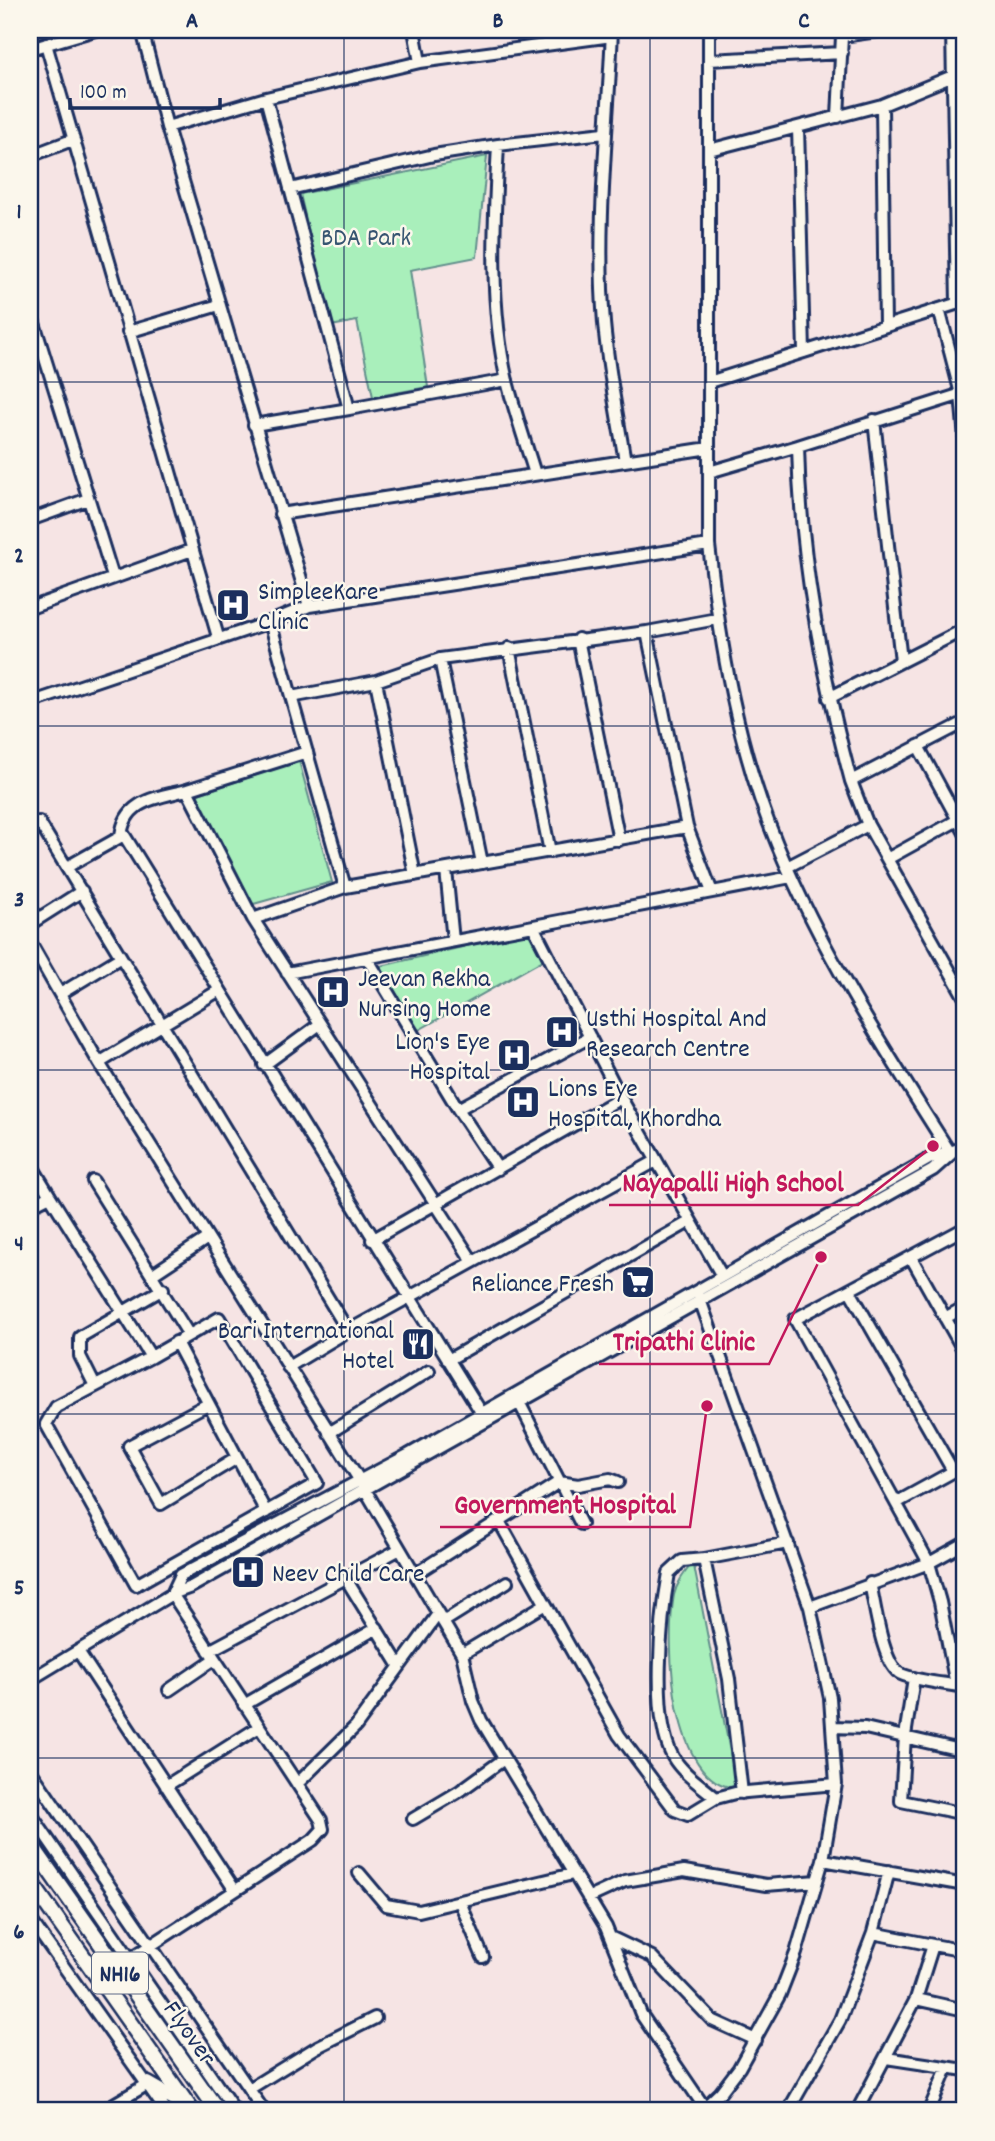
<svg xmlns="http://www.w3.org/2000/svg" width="995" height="2141" font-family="Dekko,sans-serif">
<rect width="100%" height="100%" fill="#f6e4e4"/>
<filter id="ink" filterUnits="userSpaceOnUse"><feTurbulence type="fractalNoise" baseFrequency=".0143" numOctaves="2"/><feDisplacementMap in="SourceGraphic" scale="14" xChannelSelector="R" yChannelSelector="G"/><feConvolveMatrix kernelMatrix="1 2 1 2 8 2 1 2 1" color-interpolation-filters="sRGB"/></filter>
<g filter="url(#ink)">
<path fill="#a9efbb" stroke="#628f8c" stroke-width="2" d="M 487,156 L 477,257 L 410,270 L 428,387 L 373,397 L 357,321 L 331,326 L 300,194 Z
M 299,761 L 332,882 L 250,905 L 195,795 Z
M 526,932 L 533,937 L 543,960 L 417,1031 L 377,967 Z
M 690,1566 L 694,1566 L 737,1788 C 671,1785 665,1643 674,1595 C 677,1583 683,1575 690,1566 Z"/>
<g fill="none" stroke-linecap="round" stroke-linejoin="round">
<g stroke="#1b2f5e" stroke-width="16">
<path id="minor" d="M 142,30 L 167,127 L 309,606
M 414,30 L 420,62
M 612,30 C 608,128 596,225 604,323 C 608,369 617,415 625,461
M 709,30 L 709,545 C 720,645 738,750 777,844 C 822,953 888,1055 951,1154
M 843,30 L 842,36 L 885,30
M 952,30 L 957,304
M 30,34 L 41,30
M 46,44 L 218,637
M 30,49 L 95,30
M 709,60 L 842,53
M 882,105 L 885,326
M 838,117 L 842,36
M 167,127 L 266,98 L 420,62 L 612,36
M 798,127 L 804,352
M 709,150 L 882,105 L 953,76
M 30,156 L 72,140
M 290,189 L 434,155 L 498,145
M 939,309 L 961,394 L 965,439
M 30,310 L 113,577
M 128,332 L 219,305
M 709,382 L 965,301
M 349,409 L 507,380
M 874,420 L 901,661
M 254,425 L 349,409 L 266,98
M 798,446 L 965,393
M 709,472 L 798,446 C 800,560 822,672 851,781
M 535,474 C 526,444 515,413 507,381 C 489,304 494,223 498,145 L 604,133
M 280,514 L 709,448
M 30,520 L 88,499
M 30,608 L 192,550
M 270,622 L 309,606 L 709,545
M 647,632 L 687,827 L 712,892
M 578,639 L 619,840
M 509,648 L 550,852
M 440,659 L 482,863
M 376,681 L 415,875
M 291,697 L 376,681 L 440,659 L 647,632 L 717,619
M 829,698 L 965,629
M 30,703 L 270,622 L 345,887 L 253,919 L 473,1262
M 918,746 L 965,833
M 868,825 L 851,781 L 965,722
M 30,827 L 39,822 L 348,1331
M 121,837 C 124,800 156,798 187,790
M 887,859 L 965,816
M 67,867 L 124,835 L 481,1412
M 787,867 L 868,825 L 965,998
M 446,870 L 453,941
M 345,887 L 687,827
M 253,919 L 187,790 L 307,752
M 30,924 L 82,891
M 533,926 L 621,1098 L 722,1276
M 30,942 L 99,1063 L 360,1481 L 462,1654 L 473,1701 L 481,1720 L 606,1927 L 641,2014 L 707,2111
M 367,958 L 458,1109
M 287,973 L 791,877
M 60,994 L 121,957
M 99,1063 L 218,991
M 264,1065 L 320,1024
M 30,1163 L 50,1196 L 30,1206
M 498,1169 L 458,1109 L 590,1037
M 93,1181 L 189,1335
M 50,1196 L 151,1357 L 56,1407 L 46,1424 L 136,1585 L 317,1483 L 219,1318 L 151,1357
M 372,1240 L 621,1098
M 912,1259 L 965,1353
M 153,1274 L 206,1239
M 850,1291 L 953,1471
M 699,1297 L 810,1607 L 830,1698 L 836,1784 L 823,1860 L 796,1953 L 780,1994 L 739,2068 L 720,2093 L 701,2111
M 945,1318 L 965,1307
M 176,1342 L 266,1512
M 448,1360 L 689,1222
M 288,1367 L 348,1331 L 656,1161
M 95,1386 L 80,1356 L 80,1337 L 163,1289
M 208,1404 L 129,1446 L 161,1504 L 237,1458
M 520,1404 L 581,1524
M 329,1433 L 429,1371
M 896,1503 L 965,1465
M 499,1521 L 619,1735 L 675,1810 L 688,1815 L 716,1798 L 735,1793 L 836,1784
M 704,1559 L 682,1561 L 669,1573 C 661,1616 651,1718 673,1757 C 683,1774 701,1785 716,1798
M 415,1574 L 559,1482 L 578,1485 L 610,1479 L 618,1482
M 346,1579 L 399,1665
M 870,1583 C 875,1604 882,1665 901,1674 C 920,1682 945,1683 965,1687
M 172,1594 L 181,1575 L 408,1455 L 931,1158 L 965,1147
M 810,1607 L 929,1563 L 795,1319 L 965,1228
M 443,1622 L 507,1582
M 78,1651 L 234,1889
M 209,1651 L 400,1549
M 462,1654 L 544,1605
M 914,1678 L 905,1736 L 901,1801 L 965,1814
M 30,1680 L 172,1594 L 191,1587 L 933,1170 L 951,1154
M 956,1685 L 940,1602 L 929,1563 L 965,1543
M 169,1690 L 213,1660
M 244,1705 L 377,1628
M 832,1727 L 865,1728 L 965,1751
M 30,1770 L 264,2111
M 297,1784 L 356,1726 L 438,1614
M 166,1786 L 259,1727
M 742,1793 L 729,1679 L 704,1559 L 788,1543
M 30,1813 L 235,2111
M 413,1819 L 460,1791 L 504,1759
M 823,1860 L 965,1885
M 889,1871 L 873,1933 L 933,1945 L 916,1999
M 359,1873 L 386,1905 L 419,1911 L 573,1874
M 588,1898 L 625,1881 L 684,1871 L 766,1885 L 817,1881
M 460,1902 L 483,1957
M 30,1919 L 166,2111
M 610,1937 L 652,1957 L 712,2020 L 756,2040
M 933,1945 L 965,1951
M 130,1959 L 313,1840 L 323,1829 L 321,1820 L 172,1594
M 886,2058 L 965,2070
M 249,2089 L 317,2047 L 375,2018
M 102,2111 L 148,2084
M 788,2111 L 840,2020 L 873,1933
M 857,2111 L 916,1999 L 965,2010
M 929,2111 L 947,2068"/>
</g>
<g stroke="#1b2f5e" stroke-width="19">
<path id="highway" d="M 30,1843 L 218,2111
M 30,1881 L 192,2111
M 148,2084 L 186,2106"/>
</g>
<use href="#minor" stroke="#fbf7ec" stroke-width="10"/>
<use href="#highway" stroke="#fbf7ec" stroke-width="14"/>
</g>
</g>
<path fill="none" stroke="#1b2f5e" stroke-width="2" stroke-opacity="0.55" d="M 344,30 L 344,2111M 650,30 L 650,2111M 30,382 L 965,382M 30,726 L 965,726M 30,1070 L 965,1070M 30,1414 L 965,1414M 30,1758 L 965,1758"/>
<defs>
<g id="hospital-square" transform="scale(1.75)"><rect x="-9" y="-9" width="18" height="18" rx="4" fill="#1b2f5e" stroke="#fbf7ec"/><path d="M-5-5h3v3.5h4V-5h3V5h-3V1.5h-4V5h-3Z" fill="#fff"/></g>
<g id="supermarket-square" transform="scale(1.75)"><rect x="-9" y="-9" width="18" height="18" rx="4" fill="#1b2f5e" stroke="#fbf7ec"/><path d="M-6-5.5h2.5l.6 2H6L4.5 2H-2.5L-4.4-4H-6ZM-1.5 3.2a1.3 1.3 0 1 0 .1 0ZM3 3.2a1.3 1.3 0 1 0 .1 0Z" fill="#fff"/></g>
<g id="restaurant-square" transform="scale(1.75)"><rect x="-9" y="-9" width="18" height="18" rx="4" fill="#1b2f5e" stroke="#fbf7ec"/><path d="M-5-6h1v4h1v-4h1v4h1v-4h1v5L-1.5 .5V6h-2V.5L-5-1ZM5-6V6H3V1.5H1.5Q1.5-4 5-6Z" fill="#fff"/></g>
</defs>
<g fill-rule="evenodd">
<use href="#hospital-square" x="233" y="605"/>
<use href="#hospital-square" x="333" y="992"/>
<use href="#hospital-square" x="562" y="1032"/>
<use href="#hospital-square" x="514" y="1055"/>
<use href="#hospital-square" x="523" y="1102"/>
<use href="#supermarket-square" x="638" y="1282"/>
<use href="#restaurant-square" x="418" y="1344"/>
<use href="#hospital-square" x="248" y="1572"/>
</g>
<g text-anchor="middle" stroke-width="5" stroke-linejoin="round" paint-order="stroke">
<rect fill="#fbf7ec" stroke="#5e6b89" stroke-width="2" x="92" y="1952.5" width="56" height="41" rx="5"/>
<g font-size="24" font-weight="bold" fill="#1b2f5e">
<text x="120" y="1981">NH16</text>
</g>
<g font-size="26" fill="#375571" stroke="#fbf7ec">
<text x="366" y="245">BDA Park</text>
</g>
<g font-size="26" fill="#1b2f5e" stroke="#fbf7ec" text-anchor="start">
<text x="258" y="599">SimpleeKare<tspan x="258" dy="30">Clinic</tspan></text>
<text x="358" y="986">Jeevan Rekha<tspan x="358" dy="30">Nursing Home</tspan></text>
<text x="586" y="1026">Usthi Hospital And<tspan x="586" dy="30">Research Centre</tspan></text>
<text x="490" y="1049" text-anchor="end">Lion's Eye<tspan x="490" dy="30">Hospital</tspan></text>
<text x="548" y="1096">Lions Eye<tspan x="548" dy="30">Hospital, Khordha</tspan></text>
<text x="614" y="1291" text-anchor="end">Reliance Fresh</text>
<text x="394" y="1338" text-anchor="end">Bari International<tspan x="394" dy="30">Hotel</tspan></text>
<text x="272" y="1581">Neev Child Care</text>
</g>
<g font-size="26" fill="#1b2f5e" stroke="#fbf7ec">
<text transform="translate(191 2032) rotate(55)" y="9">Flyover</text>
</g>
</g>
<path fill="none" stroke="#c2185b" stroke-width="2.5" d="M933 1146L858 1205H609M821 1257L769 1364H599M707 1406L690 1527H440"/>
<g fill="#c2185b" stroke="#fbf7ec" stroke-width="2.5">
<circle cx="933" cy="1146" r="7"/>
<circle cx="821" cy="1257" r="7"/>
<circle cx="707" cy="1406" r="7"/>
</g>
<g font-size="28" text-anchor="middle" font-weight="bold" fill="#c2185b" stroke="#fbf7ec" stroke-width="5" stroke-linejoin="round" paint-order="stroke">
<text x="733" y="1191">Nayapalli High School</text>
<text x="684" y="1350">Tripathi Clinic</text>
<text x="565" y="1513">Government Hospital</text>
</g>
<rect width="995" height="2141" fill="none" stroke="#fbf7ec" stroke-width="77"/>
<path d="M70 98v10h150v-10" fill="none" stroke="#1b2f5e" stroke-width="3.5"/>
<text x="80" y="98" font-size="21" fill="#1b2f5e" stroke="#fbf7ec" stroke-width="5" paint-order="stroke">100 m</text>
<rect x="38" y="38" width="918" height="2064" fill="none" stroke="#1b2f5e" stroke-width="2.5"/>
<g font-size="23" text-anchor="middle" font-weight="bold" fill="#1b2f5e">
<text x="192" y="27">A</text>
<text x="498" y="27">B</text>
<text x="804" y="27">C</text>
<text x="19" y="218">1</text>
<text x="19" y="562">2</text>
<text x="19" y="906">3</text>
<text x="19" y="1250">4</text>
<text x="19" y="1594">5</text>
<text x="19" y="1938">6</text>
</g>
</svg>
